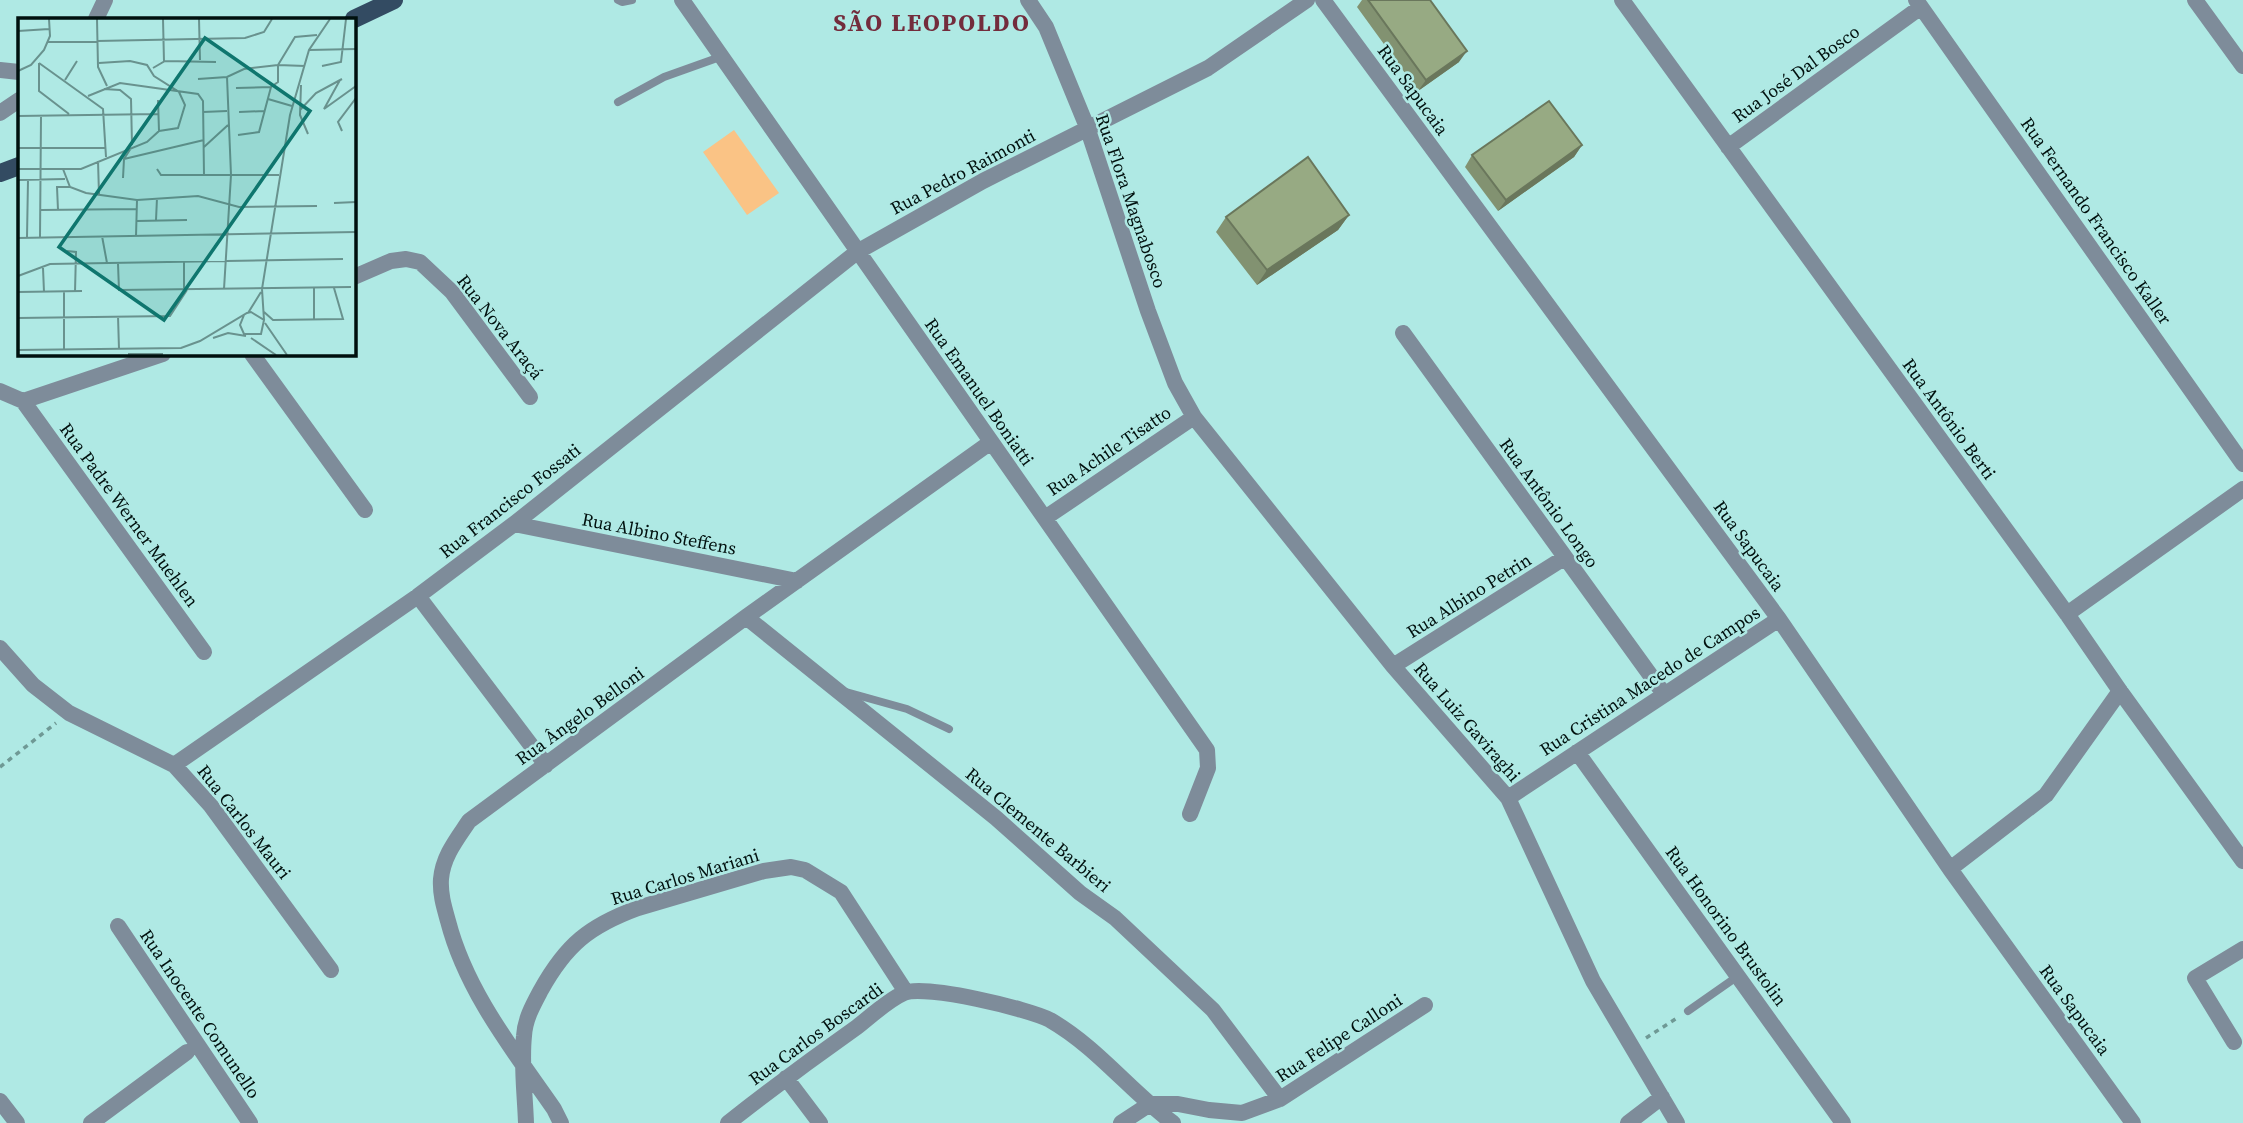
<svg xmlns="http://www.w3.org/2000/svg" width="2243" height="1123" font-family="'Source Serif 4',serif">
<rect width="100%" height="100%" fill="#afe9e4"/>
<path fill="#fac385" d="M 734,130 L 779,193 L 747,215 L 703,152 Z"/>
<g fill="none" stroke-linecap="round" stroke-linejoin="round">
<path stroke="#6f9995" stroke-width="3.5" stroke-dasharray="5 5" stroke-linecap="butt" d="M 0,767 L 56,723
M 1646,1038 L 1677,1018"/>
<path stroke="#7e8c9a" stroke-width="8" d="M 618,0 L 622,2 L 632,0
M 618,102 L 664,77 L 720,57
M 846,692 L 907,709 L 949,729
M 1688,1011 L 1738,976"/>
<path stroke="#7e8c9a" stroke-width="16" d="M 682,0 L 1207,750 L 1208,768 L 1190,814
M 1028,0 L 1046,27 L 1087,127 L 1148,311 L 1175,383 L 1194,417 L 1393,666 L 1508,798 L 1593,981 L 1677,1123
M 1323,0 L 1779,619 L 1950,869 L 2133,1123
M 1622,0 L 2067,614 L 2120,691 L 2243,861
M 1916,0 L 2243,464
M 2195,0 L 2243,66
M 96,19 L 105,0
M 0,70 L 19,72
M 0,113 L 19,100
M 1728,147 L 1921,7
M 354,277 L 391,261 L 406,259 L 420,262 L 452,292 L 530,397
M 1403,333 L 1664,694
M 252,354 L 365,510
M 0,391 L 23,401
M 23,401 L 204,652
M 23,401 L 163,354
M 1045,518 L 1194,417
M 514,524 L 797,581
M 418,596 L 546,765
M 2067,614 L 2243,489
M 746,617 L 996,818 L 1080,893 L 1115,918 L 1213,1010 L 1280,1099
M 0,648 L 33,685 L 69,713 L 174,765 L 211,806 L 331,970
M 1393,666 L 1564,558
M 1577,752 L 1843,1123
M 174,765 L 418,596 L 514,524 L 857,252 L 983,181 L 1208,68 L 1307,0
M 1508,798 L 1779,619
M 1950,869 L 2046,795 L 2120,691
M 118,926 L 250,1123
M 2234,1042 L 2195,978 L 2243,949
M 786,1078 L 820,1123
M 0,1101 L 17,1123
M 91,1123 L 187,1052
M 526,1123 C 525,1094 521,1064 524,1036 C 525,1019 533,1005 541,990 C 566,945 589,926 638,908 L 764,871 L 791,867 L 805,870 L 841,892 L 906,992
M 561,1123 L 554,1109 C 513,1050 466,991 448,921 C 444,907 440,894 441,879 C 443,856 457,839 469,821 L 746,617 L 991,442
M 728,1123 C 770,1090 813,1058 857,1027 C 871,1016 888,1000 904,993 C 925,984 1029,1009 1050,1020 C 1097,1047 1130,1091 1173,1123
M 1121,1123 L 1150,1104 L 1178,1104 L 1209,1110 L 1242,1113 L 1280,1099 L 1425,1005
M 1628,1123 L 1662,1097"/>
<path stroke="#334b62" stroke-width="18" d="M 354,19 L 394,0
M 0,173 L 19,166"/>
</g>
<path fill="#829271" d="M 1362,0 L 1430,0 L 1459,62 L 1418,91 L 1357,7 Z
M 1582,145 L 1574,157 L 1498,211 L 1465,167 L 1472,155 Z
M 1349,215 L 1338,230 L 1257,285 L 1216,232 L 1226,217 Z"/>
<path fill="#6a775c" d="M 1467,51 L 1459,62 L 1418,91 L 1426,80 Z
M 1582,145 L 1574,157 L 1498,211 L 1506,200 Z
M 1349,215 L 1338,230 L 1257,285 L 1267,270 Z"/>
<path fill="#97aa83" stroke="#6a775c" stroke-width="2" d="M 1368,0 L 1430,0 L 1467,51 L 1426,80 Z
M 1549,101 L 1582,145 L 1506,200 L 1472,155 Z
M 1308,157 L 1349,215 L 1267,270 L 1226,217 Z"/>
<g text-anchor="middle" stroke-width="5" stroke-linejoin="round" paint-order="stroke">
<g font-size="18" fill="#00100e" stroke="#afe9e4">
<text transform="translate(1796 74) rotate(-36)" y="6">Rua José Dal Bosco</text>
<text transform="translate(1413 90) rotate(54)" y="6">Rua Sapucaia</text>
<text transform="translate(963 172) rotate(-28)" y="6">Rua Pedro Raimonti</text>
<text transform="translate(1131 201) rotate(71)" y="6">Rua Flora Magnabosco</text>
<text transform="translate(2096 221) rotate(55)" y="6">Rua Fernando Francisco Kaller</text>
<text transform="translate(500 327) rotate(52)" y="6">Rua Nova Araçá</text>
<text transform="translate(979 392) rotate(55)" y="6">Rua Emanuel Boniatti</text>
<text transform="translate(1949 419) rotate(54)" y="6">Rua Antônio Berti</text>
<text transform="translate(1109 451) rotate(-34)" y="6">Rua Achile Tisatto</text>
<text transform="translate(510 501) rotate(-38)" y="6">Rua Francisco Fossati</text>
<text transform="translate(1549 503) rotate(54)" y="6">Rua Antônio Longo</text>
<text transform="translate(129 515) rotate(54)" y="6">Rua Padre Werner Muehlen</text>
<text transform="translate(659 534) rotate(11)" y="6">Rua Albino Steffens</text>
<text transform="translate(1749 546) rotate(54)" y="6">Rua Sapucaia</text>
<text transform="translate(1469 596) rotate(-32)" y="6">Rua Albino Petrin</text>
<text transform="translate(1650 681) rotate(-33)" y="6">Rua Cristina Macedo de Campos</text>
<text transform="translate(580 716) rotate(-36)" y="6">Rua Ângelo Belloni</text>
<text transform="translate(1467 722) rotate(49)" y="6">Rua Luiz Gaviraghi</text>
<text transform="translate(244 822) rotate(52)" y="6">Rua Carlos Mauri</text>
<text transform="translate(1038 830) rotate(40)" y="6">Rua Clemente Barbieri</text>
<text transform="translate(685 877) rotate(-17)" y="6">Rua Carlos Mariani</text>
<text transform="translate(1726 926) rotate(54)" y="6">Rua Honorino Brustolin</text>
<text transform="translate(2075 1010) rotate(54)" y="6">Rua Sapucaia</text>
<text transform="translate(200 1014) rotate(56)" y="6">Rua Inocente Comunello</text>
<text transform="translate(816 1034) rotate(-36)" y="6">Rua Carlos Boscardi</text>
<text transform="translate(1339 1038) rotate(-33)" y="6">Rua Felipe Calloni</text>
</g>
<g font-size="24" font-weight="bold" letter-spacing="2" fill="#732c3c" stroke="#afe9e4">
<text x="932" y="31">SÃO LEOPOLDO</text>
</g>
</g>
<g transform="translate(18 18)">
<rect width="338" height="338" fill="#afe9e4"/>
<path fill="none" stroke="#69928e" stroke-width="2" d="M 79,1 L 80,49 L 89,68M 145,1 L 146,44M 181,1 L 182,42M 0,13 L 31,11M 30,24 L 227,20 L 246,14 L 254,1M 291,32 L 338,31M 21,45 L 85,91 L 88,139M 21,45 L 21,73 L 51,96M 81,45 L 112,43 L 129,47 L 136,58 L 161,74 L 167,87 L 160,110 L 141,113M 304,48 L 323,44 L 328,1M 135,50 L 147,43 L 198,44M 0,53 L 13,47 L 26,32 L 32,18 L 31,1M 180,61 L 209,59 L 226,51 L 260,47 L 287,48M 47,62 L 59,43M 322,62 L 306,91 L 338,68M 283,67 L 282,97 L 290,116M 218,70 L 253,69M 86,71 L 102,72 L 113,81 L 114,127M 70,78 L 102,65 L 180,76 L 185,83 L 186,157M 250,81 L 274,88M 282,92 L 298,75 L 324,61M 185,94 L 209,93M 221,94 L 246,93M 0,98 L 140,96M 324,113 L 320,104 L 338,80M 220,117 L 241,114 L 253,69 L 260,64 L 260,47 L 277,19 L 299,17M 186,129 L 210,107M 0,130 L 88,130M 106,141 L 186,122M 80,143 L 81,176M 0,151 L 63,151 L 129,124 L 141,113 L 140,82M 45,151 L 52,169 L 68,175 L 119,182 L 180,178 L 221,189 L 299,188M 139,151 L 143,157 L 261,157M 105,160 L 106,141 L 113,130M 0,162 L 47,161M 316,185 L 338,184M 23,192 L 119,191M 40,192 L 39,169 L 52,169M 138,202 L 139,180M 119,203 L 169,202M 84,218 L 89,245M 118,218 L 119,182M 9,219 L 10,162M 22,219 L 23,99M 0,220 L 338,214M 49,233 L 58,234 L 57,274M 166,244 L 166,272M 100,246 L 101,272 L 333,269M 25,250 L 26,274M 0,258 L 32,246 L 325,241M 296,270 L 296,302M 206,271 L 213,157 L 209,59M 0,274 L 64,273M 246,294 L 255,302 L 325,301 L 316,270M 230,295 L 243,274M 100,298 L 101,331M 0,300 L 152,298 L 169,272M 246,302 L 244,271 L 272,97 L 291,32 L 312,1M 247,305 L 269,337M 195,320 L 210,315 L 228,318M 233,320 L 258,337M 46,331 L 46,274M 0,332 L 163,330 L 182,323 L 229,295 L 233,294 L 246,302 L 243,316 L 226,316 L 222,307 L 226,297M 110,336 L 145,336"/>
<path fill="#0f766e" fill-opacity="0.15" stroke="#0f766e" stroke-width="3.5" d="M 187,20 L 292,93 L 146,302 L 41,229 Z"/>
<rect width="338" height="338" fill="none" stroke="#00100e" stroke-width="3.5"/>
</g>
</svg>
